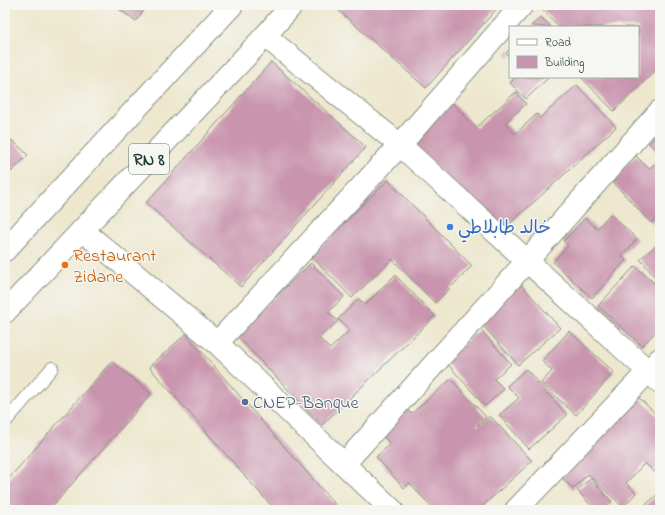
<svg xmlns="http://www.w3.org/2000/svg" width="665" height="515" font-family="'Indie Flower','Playpen Sans Arabic',sans-serif">
<rect width="100%" height="100%" fill="#f6f6f2"/>
<filter id="ink" filterUnits="userSpaceOnUse"><feTurbulence type="fractalNoise" baseFrequency=".025" numOctaves="2"/><feDisplacementMap in="SourceGraphic" scale="8" xChannelSelector="R" yChannelSelector="G"/><feConvolveMatrix kernelMatrix="1 2 1 2 8 2 1 2 1" color-interpolation-filters="sRGB"/></filter>
<filter id="wash" filterUnits="userSpaceOnUse"><feTurbulence type="fractalNoise" baseFrequency=".012" numOctaves="4" result="noise"/><feDisplacementMap in="SourceGraphic" scale="16" xChannelSelector="R" yChannelSelector="G"/><feGaussianBlur stdDeviation="0.9" result="paint"/><feColorMatrix in="noise" values="0 0 0 0 0 0 0 0 0 0 0 0 0 0 0 0 0 1.4 0 .05"/><feComposite in="paint" operator="in"/></filter>
<g filter="url(#wash)">
<rect width="100%" height="100%" fill="#ede7cd"/>
<g id="blocks">
<path fill="#c995ae" d="M 113,5 L 148,5 L 136,21 Z
M 342,5 L 500,5 L 426,88 L 338,10 Z
M 549,5 L 660,5 L 660,66 L 614,111 L 581,77 L 638,77 L 638,27 L 559,27 L 543,10 Z
M 541,17 L 551,27 L 531,26 Z
M 510,49 L 510,58 L 506,53 Z
M 271,62 L 366,147 L 241,287 L 146,203 Z
M 516,77 L 549,77 L 526,99 L 510,83 Z
M 577,85 L 616,127 L 500,233 L 409,139 L 451,101 L 476,128 L 516,92 L 526,104 L 505,123 L 515,134 L 537,114 L 540,118 Z
M 660,132 L 660,155 L 649,143 Z
M 12,140 L 28,155 L 5,178 L 5,147 Z
M 636,156 L 649,169 L 660,159 L 660,215 L 651,223 L 610,179 Z
M 388,180 L 472,266 L 435,303 L 392,259 L 352,298 L 311,256 Z
M 610,214 L 637,239 L 622,256 L 626,260 L 592,298 L 553,262 L 568,246 L 563,241 L 585,218 L 597,229 Z
M 660,242 L 660,283 L 640,259 Z
M 311,263 L 344,297 L 328,312 L 338,321 L 319,338 L 330,349 L 350,330 L 338,319 L 359,299 L 365,305 L 395,275 L 435,316 L 322,425 L 236,335 Z
M 635,266 L 660,288 L 660,327 L 642,346 L 598,306 Z
M 518,281 L 560,328 L 518,365 L 476,318 Z
M 480,329 L 511,364 L 494,379 L 504,389 L 485,406 L 445,361 Z
M 569,331 L 614,372 L 576,415 L 541,383 L 552,371 L 542,361 Z
M 186,334 L 245,402 L 340,510 L 275,510 L 149,367 Z
M 112,361 L 151,394 L 49,510 L 5,510 L 5,483 Z
M 526,369 L 567,415 L 529,449 L 499,415 L 519,398 L 507,386 Z
M 451,379 L 486,417 L 477,425 L 478,426 L 490,416 L 532,461 L 478,510 L 434,510 L 410,483 L 404,488 L 376,457 L 390,444 L 377,429 L 404,406 L 411,414 Z
M 637,396 L 660,418 L 660,466 L 654,472 L 645,463 L 626,483 L 636,493 L 625,505 L 629,510 L 620,510 L 623,507 L 588,474 L 573,489 L 560,476 Z
M 591,478 L 612,502 L 603,510 L 595,510 L 577,490 Z
M 660,492 L 660,510 L 640,510 Z"/>
</g>
</g>
<g filter="url(#ink)">
<use href="#blocks" fill-opacity="0" stroke="#869280" stroke-width="1"/>
<g fill="none" stroke-linecap="round" stroke-linejoin="round">
<g stroke="#869280" stroke-width="14">
<path id="lane" d="M 5,422 L 52,368"/>
</g>
<g stroke="#869280" stroke-width="24">
<path id="street" d="M 265,36 L 400,145 L 660,382
M 82,230 L 217,343 L 392,510
M 217,343 L 400,145 L 522,5
M 344,464 L 527,261 L 660,111
M 516,510 L 660,359"/>
</g>
<g stroke="#869280" stroke-width="24">
<path id="primary" d="M 5,250 L 232,5
M 5,312 L 265,36 L 292,5"/>
</g>
<use href="#lane" stroke="#fff" stroke-width="12"/>
<use href="#street" stroke="#fff" stroke-width="22"/>
<use href="#primary" stroke="#fff" stroke-width="22"/>
</g>
</g>
<circle fill="#3f7fe0" stroke="#f6f6f2" stroke-width="1.5" cx="450" cy="227" r="4"/>
<circle fill="#e8710a" stroke="#f6f6f2" stroke-width="1.5" cx="65" cy="265" r="4"/>
<circle fill="#5c6f8a" stroke="#f6f6f2" stroke-width="1.5" cx="245" cy="402" r="4"/>
<g text-anchor="middle" stroke-width="3" stroke-linejoin="round" paint-order="stroke">
<rect fill="#f6f6f2" stroke="#60746d" stroke-width="1" x="129" y="144" width="40" height="30" rx="3"/>
<g font-size="17" font-weight="bold" fill="#1f3d34">
<text x="149" y="165">RN 8</text>
</g>
<g font-size="18" fill="#366cbe" stroke="#f6f6f2" text-anchor="start">
<text x="458" y="233">خالد طابلاطي</text>
</g>
<g font-size="18" fill="#c56008" stroke="#f6f6f2" text-anchor="start">
<text x="73" y="261">Restaurant<tspan x="73" dy="21">Zidane</tspan></text>
</g>
<g font-size="18" fill="#4e5e75" stroke="#f6f6f2" text-anchor="start">
<text x="253" y="408">CNEP-Banque</text>
</g>
</g>
<rect width="665" height="515" fill="none" stroke="#f6f6f2" stroke-width="20"/>
<rect x="509" y="26" width="130" height="52" fill="#f6f6f2" stroke="#a0aca6"/>
<rect x="517" y="39" width="20" height="6" fill="#ffffff" stroke="#a0aca6"/>
<text x="545" y="46" font-size="12" fill="#1f3d34">Road</text>
<rect x="517" y="56" width="20" height="12" fill="#c995ae" stroke="#a0aca6"/>
<text x="545" y="66" font-size="12" fill="#1f3d34">Building</text>
</svg>
